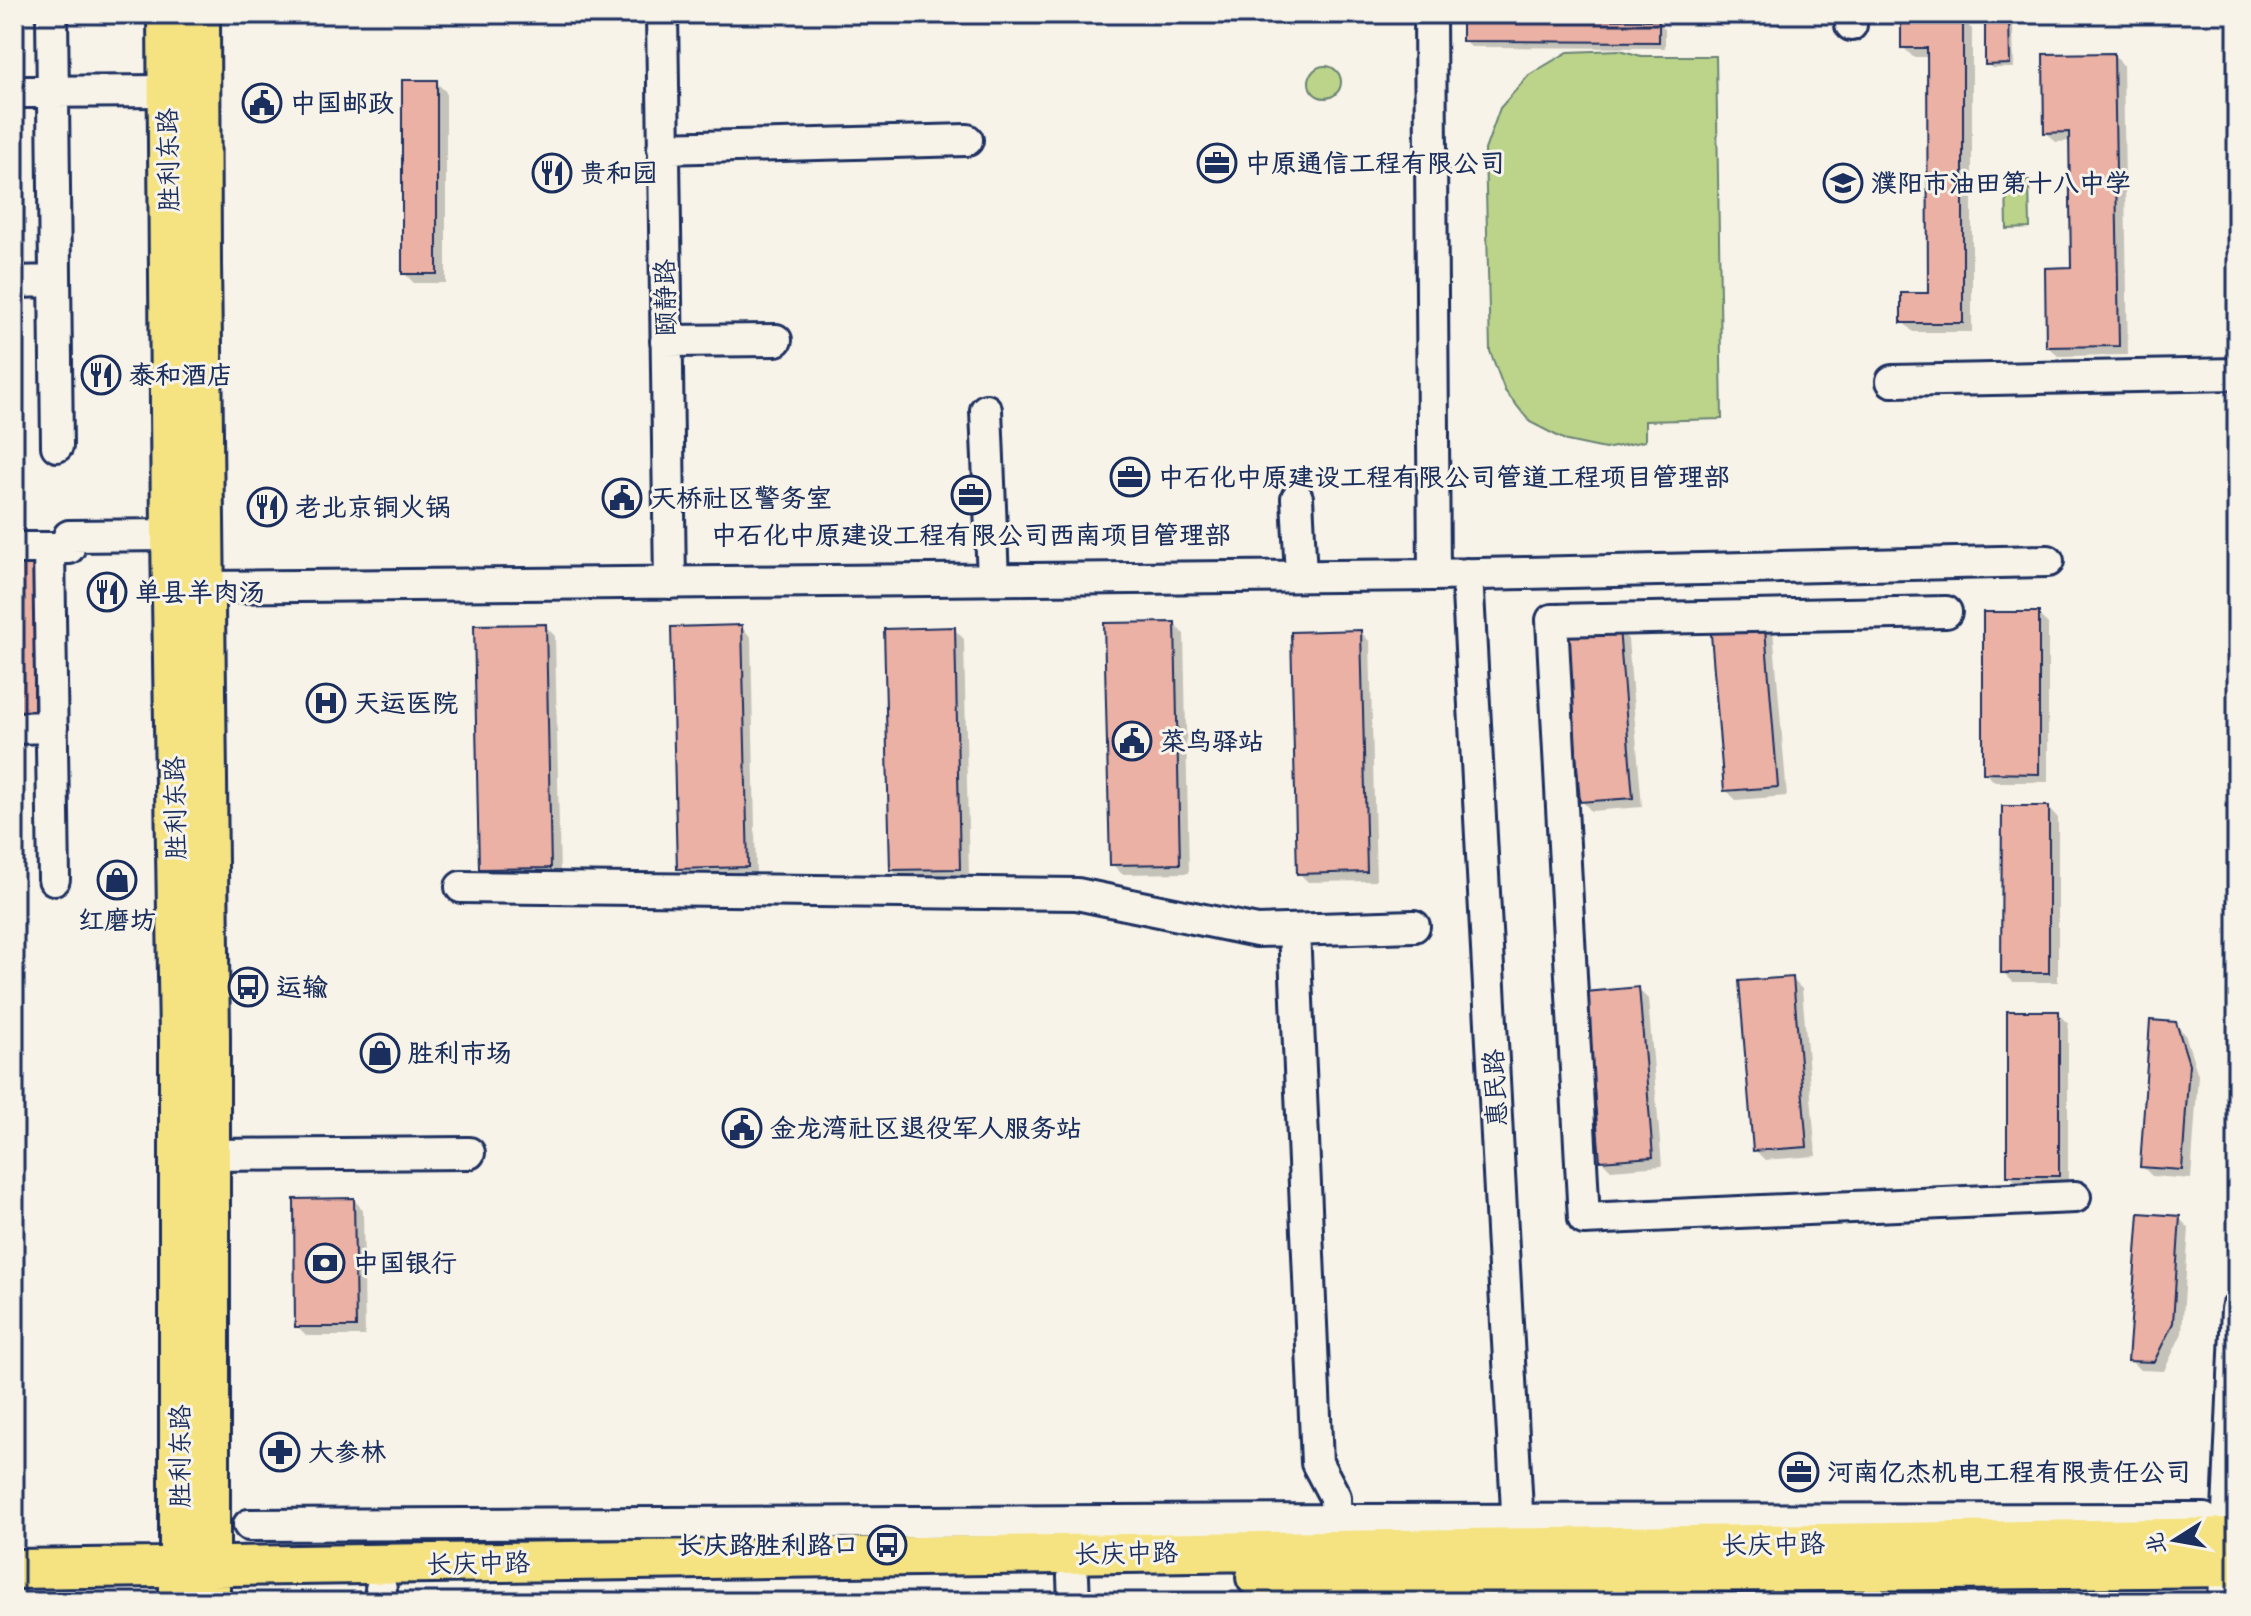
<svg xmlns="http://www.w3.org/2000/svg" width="2251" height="1616" font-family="Itim,'LXGW WenKai TC',sans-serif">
<rect width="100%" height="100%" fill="#f7f3e8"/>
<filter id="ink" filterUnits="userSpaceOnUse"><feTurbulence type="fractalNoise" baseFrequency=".0125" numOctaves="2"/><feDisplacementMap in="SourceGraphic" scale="16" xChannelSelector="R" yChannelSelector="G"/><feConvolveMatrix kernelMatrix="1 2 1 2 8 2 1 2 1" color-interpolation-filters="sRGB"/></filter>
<g filter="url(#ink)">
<path fill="#bbd48a" stroke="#6b8274" stroke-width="2" d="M 1620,50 L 1641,56 L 1716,56 L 1722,419 L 1645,421 L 1645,441 L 1605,449 L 1567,441 L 1530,422 L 1505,391 L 1490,351 L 1485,150 L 1500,108 L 1529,75 L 1568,52 Z
M1309 82a16 16 0 1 1 32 0a16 16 0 1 1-32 0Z
M 2029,181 L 2030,228 L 2007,229 L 2006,182 Z"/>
<path fill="#0003" d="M 1962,20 L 1972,29 L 1972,332 L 1913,332 L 1903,322 L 1930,295 L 1929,57 L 1913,57 L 1903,47 Z
M 2009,20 L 2013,25 L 2014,68 L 1992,68 L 1987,64 Z
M 1658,22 L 1665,29 L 1665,48 L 1471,47 L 1464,40 Z
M 2114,55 L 2123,65 L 2128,355 L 2058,356 L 2048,347 L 2073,269 L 2071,141 L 2056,142 L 2046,132 Z
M 436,82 L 446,92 L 446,283 L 414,283 L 404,273 Z
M 14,113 L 17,113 L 24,120 L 26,268 L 14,268 Z
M 34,563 L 43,572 L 43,724 L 14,724 Z
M 2038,614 L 2048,624 L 2048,782 L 1995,782 L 1985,773 Z
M 1712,623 L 1773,629 L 1787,796 L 1736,800 L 1726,790 Z
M 1174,624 L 1184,634 L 1189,873 L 1122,874 L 1112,864 Z
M 545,626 L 555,636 L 560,877 L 491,878 L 481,868 Z
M 741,627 L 751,637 L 756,876 L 689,878 L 679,868 Z
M 954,629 L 964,639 L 969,878 L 901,879 L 892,870 Z
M 1618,630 L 1628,639 L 1642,807 L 1591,811 L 1582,801 Z
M 1361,632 L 1370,642 L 1376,881 L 1308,882 L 1299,873 Z
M 2049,808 L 2058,818 L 2058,982 L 2013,982 L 2003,972 Z
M 1792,979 L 1802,989 L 1816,1156 L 1765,1160 L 1755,1150 Z
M 1638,989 L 1648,999 L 1662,1166 L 1611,1170 L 1602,1161 Z
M 2058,1013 L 2068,1023 L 2068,1185 L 2019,1185 L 2009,1175 Z
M 2175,1024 L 2185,1034 L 2198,1075 L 2191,1179 L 2152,1176 L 2142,1166 Z
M 354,1200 L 363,1210 L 365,1336 L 307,1336 L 297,1326 Z
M 2179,1218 L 2189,1228 L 2182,1333 L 2164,1371 L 2140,1370 L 2130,1360 Z"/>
<path fill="#ebb1a5" stroke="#1b2f5e" stroke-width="2" d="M 1901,17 L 1963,18 L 1963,323 L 1901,323 L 1901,293 L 1928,293 L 1927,48 L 1901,48 Z
M 2009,18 L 2010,64 L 1985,65 L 1985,19 Z
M 1462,19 L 1659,20 L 1659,42 L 1462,41 Z
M 2114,53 L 2119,346 L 2046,347 L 2045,268 L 2071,267 L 2069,132 L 2044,133 L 2043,54 Z
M 402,80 L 437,80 L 437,274 L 402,274 Z
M 14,111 L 18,111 L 20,262 L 14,262 Z
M 14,561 L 34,561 L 34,715 L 14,715 Z
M 1983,612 L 2039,612 L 2039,774 L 1983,773 Z
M 1764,617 L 1778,787 L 1724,791 L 1710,622 Z
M 1175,622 L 1180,864 L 1110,865 L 1104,623 Z
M 546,624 L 551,868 L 479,869 L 474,625 Z
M 742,625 L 748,867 L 677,869 L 671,627 Z
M 955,627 L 960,869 L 890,870 L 884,629 Z
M 1619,628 L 1633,798 L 1580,802 L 1566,632 Z
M 1361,630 L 1367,872 L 1297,874 L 1291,632 Z
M 2002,806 L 2049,806 L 2049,973 L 2001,973 Z
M 1793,977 L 1807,1147 L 1753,1151 L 1739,981 Z
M 1639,987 L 1653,1157 L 1600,1161 L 1586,992 Z
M 2007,1011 L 2059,1011 L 2059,1176 L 2007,1176 Z
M 2150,1020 L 2176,1022 L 2189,1064 L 2182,1170 L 2140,1167 Z
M 354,1198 L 356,1327 L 295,1327 L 294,1199 Z
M 2139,1213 L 2180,1216 L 2173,1323 L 2154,1362 L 2128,1361 Z"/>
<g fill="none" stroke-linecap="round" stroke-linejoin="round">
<g stroke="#1b2f5e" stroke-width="36">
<path id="minor" d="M 52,14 L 57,446
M 662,14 L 670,583
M 1430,14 L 1434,575
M 1851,14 L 1851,25
M 14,92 L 167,91
M 663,148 L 967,140
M 14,282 L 55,281
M 666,341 L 776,340
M 1892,381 L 2237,374
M 986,410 L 993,579
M 1297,498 L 1301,576
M 14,548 L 69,548 L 69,536 L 171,535
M 49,548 L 54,879
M 1467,574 L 1519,1548 L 1514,1602
M 205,587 L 1434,575 L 2048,561
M 1946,612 L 1552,620 L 1584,1219 L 2075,1197
M 14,728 L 52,727
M 461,887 L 1077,894 L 1257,931 L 1414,926
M 1294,930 L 1317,1463 L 1335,1497 L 1336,1539
M 210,1155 L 469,1153
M 249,1525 L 1336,1520 L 2204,1519
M 1073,1577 L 1074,1602
M 381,1602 L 381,1589
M 1535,1602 L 1540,1552
M 2224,1602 L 2237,1309"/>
</g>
<g stroke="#1b2f5e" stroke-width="44">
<path id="major" d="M 167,14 L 171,535 L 179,1038 L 179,1602
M 200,14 L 201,261 L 210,1038 L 210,1602
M 14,1569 L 2237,1537
M 1256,1577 L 2237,1567"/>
</g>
<use href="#minor" stroke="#f7f3e8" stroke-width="30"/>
<use href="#major" stroke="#f5e382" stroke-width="38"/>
</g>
</g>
<defs>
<g id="civic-ring" transform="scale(2)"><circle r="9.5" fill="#f7f3e8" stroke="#1b2f5e" stroke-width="1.5"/><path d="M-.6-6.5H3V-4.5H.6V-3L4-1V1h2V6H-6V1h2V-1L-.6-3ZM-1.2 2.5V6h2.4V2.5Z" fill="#1b2f5e"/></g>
<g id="office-ring" transform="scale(2)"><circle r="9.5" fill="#f7f3e8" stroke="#1b2f5e" stroke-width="1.5"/><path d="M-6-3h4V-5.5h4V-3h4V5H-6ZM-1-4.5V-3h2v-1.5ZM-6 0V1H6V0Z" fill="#1b2f5e"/></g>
<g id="restaurant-ring" transform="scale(2)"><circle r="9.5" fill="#f7f3e8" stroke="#1b2f5e" stroke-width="1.5"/><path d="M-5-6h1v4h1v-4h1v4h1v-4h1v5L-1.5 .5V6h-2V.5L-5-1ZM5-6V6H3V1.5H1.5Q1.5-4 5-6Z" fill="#1b2f5e"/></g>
<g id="school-ring" transform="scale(2)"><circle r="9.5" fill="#f7f3e8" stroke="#1b2f5e" stroke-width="1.5"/><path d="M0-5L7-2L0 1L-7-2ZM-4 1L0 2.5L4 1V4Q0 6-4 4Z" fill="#1b2f5e"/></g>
<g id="hospital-ring" transform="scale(2)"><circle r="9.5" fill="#f7f3e8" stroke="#1b2f5e" stroke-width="1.5"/><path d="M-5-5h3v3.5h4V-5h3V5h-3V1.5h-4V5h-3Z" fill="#1b2f5e"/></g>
<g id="shop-ring" transform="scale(2)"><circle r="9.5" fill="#f7f3e8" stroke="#1b2f5e" stroke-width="1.5"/><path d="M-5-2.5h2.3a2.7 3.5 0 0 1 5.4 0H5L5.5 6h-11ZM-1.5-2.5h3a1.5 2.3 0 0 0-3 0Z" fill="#1b2f5e"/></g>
<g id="bus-ring" transform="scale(2)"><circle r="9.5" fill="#f7f3e8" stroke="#1b2f5e" stroke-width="1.5"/><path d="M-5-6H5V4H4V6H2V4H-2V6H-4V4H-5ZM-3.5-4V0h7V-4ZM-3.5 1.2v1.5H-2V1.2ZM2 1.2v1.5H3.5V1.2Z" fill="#1b2f5e"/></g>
<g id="bank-ring" transform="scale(2)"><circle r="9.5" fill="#f7f3e8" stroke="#1b2f5e" stroke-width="1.5"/><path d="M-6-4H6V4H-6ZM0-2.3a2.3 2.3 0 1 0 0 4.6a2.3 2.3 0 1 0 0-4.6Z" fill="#1b2f5e"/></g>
<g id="pharmacy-ring" transform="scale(2)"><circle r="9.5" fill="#f7f3e8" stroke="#1b2f5e" stroke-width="1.5"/><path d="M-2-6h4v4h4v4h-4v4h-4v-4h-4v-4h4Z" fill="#1b2f5e"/></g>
</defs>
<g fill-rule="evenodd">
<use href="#civic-ring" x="262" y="103"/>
<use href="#office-ring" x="1217" y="163"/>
<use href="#restaurant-ring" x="552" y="173"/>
<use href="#school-ring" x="1843" y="183"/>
<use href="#restaurant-ring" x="101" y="375"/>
<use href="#office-ring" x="1130" y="477"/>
<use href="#office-ring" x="971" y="495"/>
<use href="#civic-ring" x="622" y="498"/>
<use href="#restaurant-ring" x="267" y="507"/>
<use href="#restaurant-ring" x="107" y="592"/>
<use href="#hospital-ring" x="326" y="703"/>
<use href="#civic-ring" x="1132" y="741"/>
<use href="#shop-ring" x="117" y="880"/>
<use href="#bus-ring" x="248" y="987"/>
<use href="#shop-ring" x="380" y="1053"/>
<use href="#civic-ring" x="742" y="1128"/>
<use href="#bank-ring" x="325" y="1263"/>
<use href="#pharmacy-ring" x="280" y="1452"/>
<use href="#office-ring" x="1799" y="1472"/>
<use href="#bus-ring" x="887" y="1545"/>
</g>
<g text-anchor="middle" stroke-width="6" stroke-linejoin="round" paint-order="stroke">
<g font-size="26" font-weight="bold" fill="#1b2f5e" stroke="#f7f3e8" text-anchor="start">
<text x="290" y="112">中国邮政</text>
<text x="1245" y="172">中原通信工程有限公司</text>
<text x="580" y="182">贵和园</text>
<text x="1871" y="192">濮阳市油田第十八中学</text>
<text x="129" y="384">泰和酒店</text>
<text x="1158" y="486">中石化中原建设工程有限公司管道工程项目管理部</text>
<text x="650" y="507">天桥社区警务室</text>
<text x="295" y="516">老北京铜火锅</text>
<text x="971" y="544" text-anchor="middle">中石化中原建设工程有限公司西南项目管理部</text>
<text x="135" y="601">单县羊肉汤</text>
<text x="354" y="712">天运医院</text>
<text x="1160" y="750">菜鸟驿站</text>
<text x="117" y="929" text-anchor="middle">红磨坊</text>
<text x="276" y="996">运输</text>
<text x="408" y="1062">胜利市场</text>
<text x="770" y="1137">金龙湾社区退役军人服务站</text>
<text x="353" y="1272">中国银行</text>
<text x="308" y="1461">大参林</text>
<text x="1827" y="1481">河南亿杰机电工程有限责任公司</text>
<text x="859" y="1554" text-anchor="end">长庆路胜利路口</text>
</g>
<g font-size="26" fill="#1b2f5e" stroke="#f7f3e8">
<text transform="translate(168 160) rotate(-91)" y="9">胜利东路</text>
<text transform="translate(665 298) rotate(-91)" y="9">颐静路</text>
<text transform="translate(175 808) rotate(-91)" y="9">胜利东路</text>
<text transform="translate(1495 1088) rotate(-93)" y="9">惠民路</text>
<text transform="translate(180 1456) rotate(-90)" y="9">胜利东路</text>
<text transform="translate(1773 1544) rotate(-1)" y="9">长庆中路</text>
<text transform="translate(1126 1553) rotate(-1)" y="9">长庆中路</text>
<text transform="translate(478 1563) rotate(-1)" y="9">长庆中路</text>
</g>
</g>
<rect width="2251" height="1616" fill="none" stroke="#f7f3e8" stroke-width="48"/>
<rect x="24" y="24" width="2203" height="1568" fill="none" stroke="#1b2f5e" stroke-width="3" filter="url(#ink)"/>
<g transform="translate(2175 1540) rotate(259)" stroke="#f7f3e8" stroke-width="6" paint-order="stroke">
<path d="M0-6L14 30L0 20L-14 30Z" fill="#1b2f5e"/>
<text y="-12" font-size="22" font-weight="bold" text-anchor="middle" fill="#1b2f5e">北</text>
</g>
</svg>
